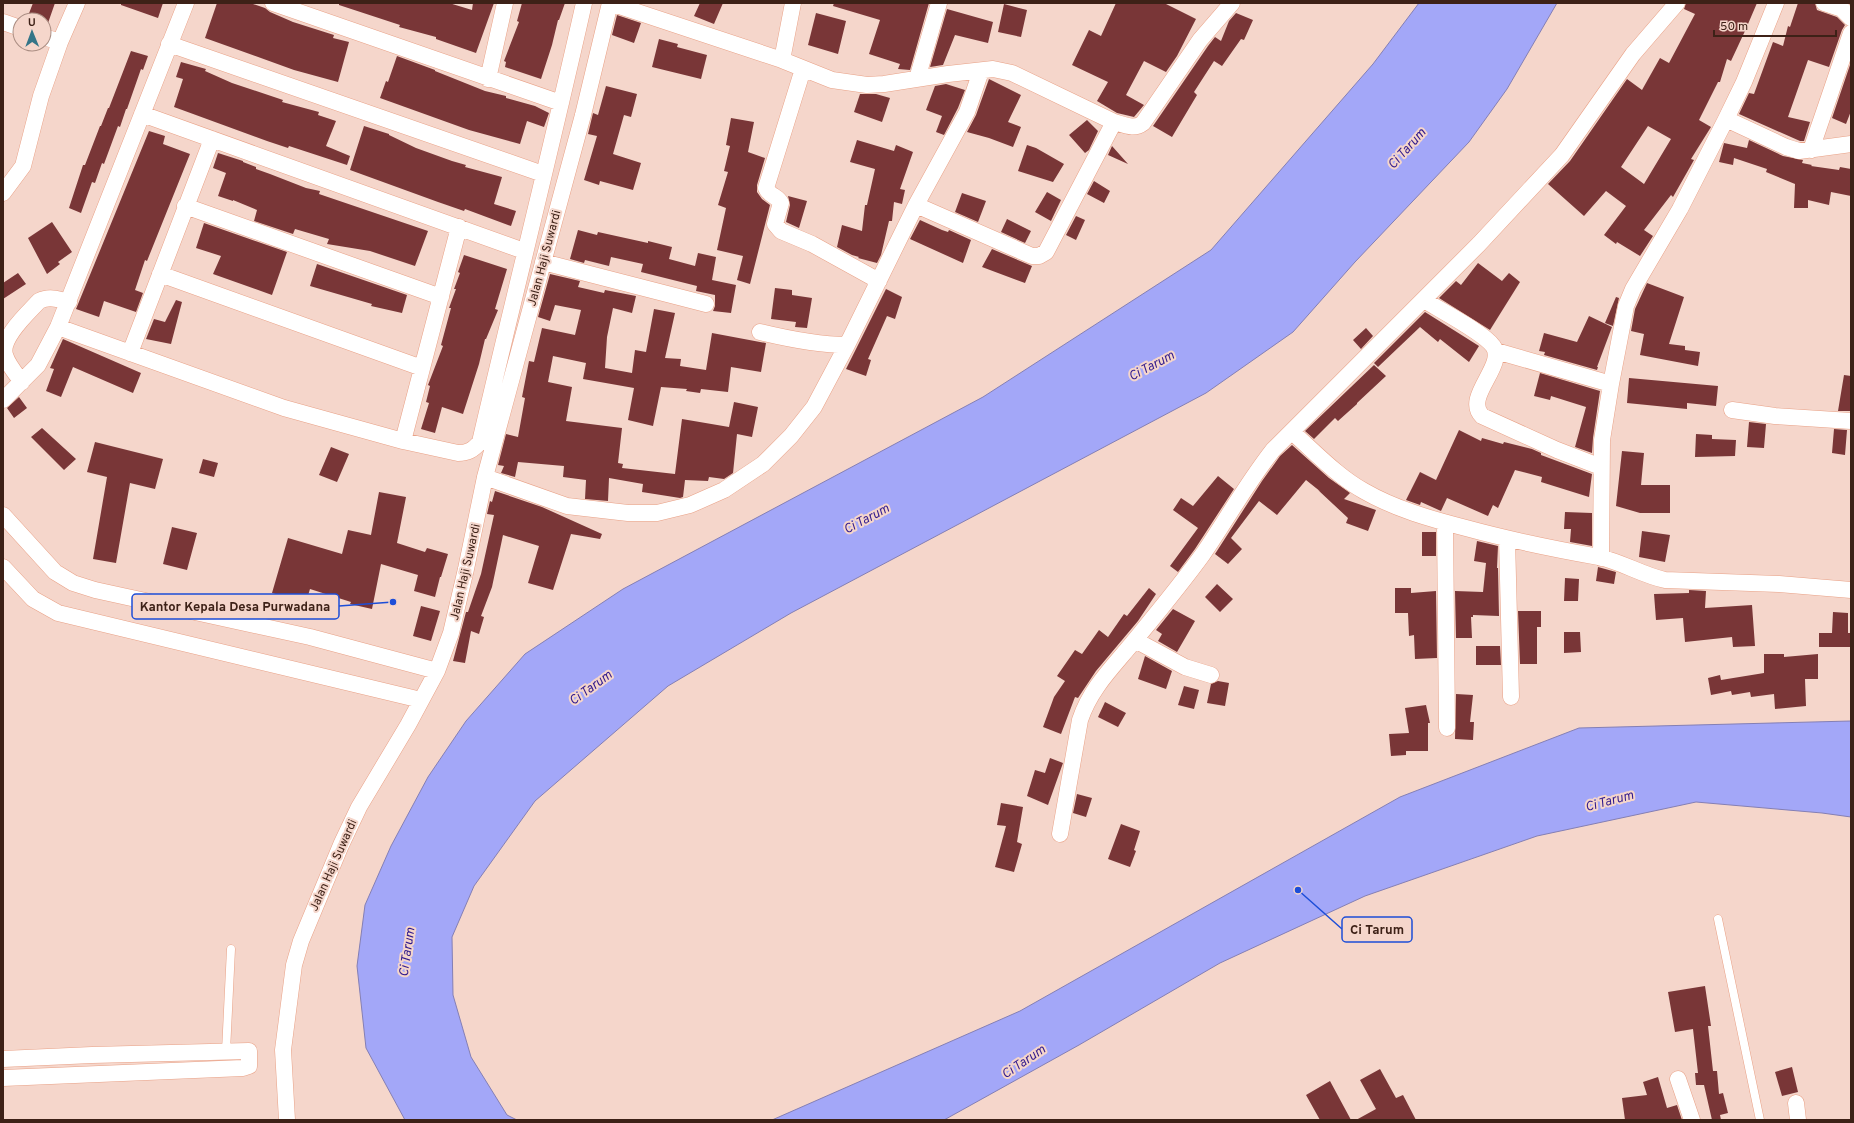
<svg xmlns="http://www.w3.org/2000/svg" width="1854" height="1123" font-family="Overpass,sans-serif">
<rect width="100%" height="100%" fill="#f5d6cb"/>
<path fill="#a3a7f8" stroke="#847fb4" d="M 1419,3 L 1557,3 L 1507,89 L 1469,142 L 1355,262 L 1293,332 L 1206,393 L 791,613 L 668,686 L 535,801 L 474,886 L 452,937 L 453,995 L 471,1057 L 507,1115 L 517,1120 L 405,1120 L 366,1048 L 357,966 L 365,905 L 391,846 L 428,777 L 466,721 L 525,654 L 623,589 L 983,397 L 1211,250 L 1373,64 Z
M 1851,721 L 1851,817 L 1822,813 L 1696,802 L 1537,836 L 1365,896 L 1220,963 L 1079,1045 L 944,1120 L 772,1120 L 1020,1011 L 1400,797 L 1579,728 Z"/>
<path fill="#793637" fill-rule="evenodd" d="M 33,3 L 55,3 L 48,23 L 44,20 L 28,16 Z
M 121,3 L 163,3 L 158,18 L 121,5 Z
M 217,3 L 250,3 L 265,8 L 270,12 L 293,22 L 334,35 L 333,38 L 349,42 L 338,82 L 294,70 L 205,38 Z
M 339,3 L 449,3 L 472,10 L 473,3 L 494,3 L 476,53 L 436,39 L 436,37 L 399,27 L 400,25 L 339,5 Z
M 522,3 L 565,3 L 559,20 L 558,20 L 552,45 L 541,79 L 505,67 L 506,62 L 504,61 L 519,22 L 517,21 Z
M 700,3 L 723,3 L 714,24 L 694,16 Z
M 834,3 L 929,3 L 910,70 L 898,69 L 900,64 L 869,54 L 880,20 L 833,6 Z
M 1116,3 L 1164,3 L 1196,19 L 1177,56 L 1166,72 L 1144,61 L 1126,95 L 1144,105 L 1134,117 L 1117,113 L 1097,101 L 1108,82 L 1072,65 L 1089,30 L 1101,36 Z
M 1686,3 L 1757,3 L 1745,31 L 1731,61 L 1727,59 L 1720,82 L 1718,82 L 1699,120 L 1711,127 L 1691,159 L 1694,160 L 1673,197 L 1671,195 L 1644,230 L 1653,236 L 1640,256 L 1617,242 L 1616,244 L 1604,235 L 1626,206 L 1606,191 L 1584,216 L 1548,184 L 1570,161 L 1627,79 L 1642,90 L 1660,58 L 1669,63 L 1695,14 L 1684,9 ZM 1648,126 L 1671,139 L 1644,184 L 1621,167 Z
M 1798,3 L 1815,3 L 1817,10 L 1837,17 L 1845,25 L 1842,30 L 1829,67 L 1808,60 L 1788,117 L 1810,122 L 1804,141 L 1800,141 L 1739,114 L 1749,93 L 1754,94 L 1773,42 L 1783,46 L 1788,26 L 1790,27 Z
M 1004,4 L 1027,10 L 1021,37 L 998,32 Z
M 947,9 L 993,22 L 988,43 L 955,35 L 943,65 L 930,67 Z
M 816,13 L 846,21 L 838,54 L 808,45 Z
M 1236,13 L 1253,20 L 1244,40 L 1241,39 L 1222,66 L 1214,61 L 1194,92 L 1197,95 L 1172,137 L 1153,126 L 1208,46 L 1215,37 L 1221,41 L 1229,21 Z
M 617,15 L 641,23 L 634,43 L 612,35 Z
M 659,39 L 678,44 L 677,47 L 707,55 L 701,79 L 652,67 Z
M 131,51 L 148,56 L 143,70 L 141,69 L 127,109 L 126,109 L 120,127 L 118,126 L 104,164 L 102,163 L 95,183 L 92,182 L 81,213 L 69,208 L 83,165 L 85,165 L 100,126 L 101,126 L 108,108 L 109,108 Z
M 397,56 L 435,70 L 435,71 L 485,91 L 506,96 L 506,98 L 535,106 L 549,113 L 544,127 L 527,121 L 520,144 L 469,130 L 380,98 L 386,81 L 388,82 Z
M 181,62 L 206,69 L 205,71 L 232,83 L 283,100 L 282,102 L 319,112 L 318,115 L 336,121 L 326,146 L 350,156 L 347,165 L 289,146 L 288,148 L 267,141 L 174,107 L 183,79 L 176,77 Z
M 1851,62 L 1851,111 L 1846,124 L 1832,118 Z
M 989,79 L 1021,95 L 1008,122 L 1021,127 L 1013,147 L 989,138 L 967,132 L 976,115 Z
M 946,84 L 965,90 L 958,108 L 944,135 L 936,132 L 942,116 L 926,110 L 935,86 Z
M 606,86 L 637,94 L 631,117 L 624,115 L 613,154 L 641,163 L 633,190 L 600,181 L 599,185 L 584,180 L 597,136 L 588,134 L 593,113 L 598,115 Z
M 860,94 L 876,94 L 890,98 L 882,122 L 854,112 Z
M 731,118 L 754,122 L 748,152 L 765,158 L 757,185 L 757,192 L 762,199 L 770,205 L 750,284 L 737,280 L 743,256 L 717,250 L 726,208 L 718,205 L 728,172 L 724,171 L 730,146 L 726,145 Z
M 1087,120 L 1098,131 L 1089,150 L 1085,153 L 1069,135 Z
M 364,126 L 389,134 L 389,135 L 416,148 L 452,161 L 466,165 L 465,167 L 502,177 L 494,204 L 516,211 L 511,226 L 465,209 L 464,211 L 438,202 L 350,170 Z
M 149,131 L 165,136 L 163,144 L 190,154 L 147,261 L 145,260 L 135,290 L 143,293 L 136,312 L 104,301 L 99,317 L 76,309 Z
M 857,140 L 894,151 L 896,145 L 913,152 L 900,189 L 905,190 L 902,204 L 894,202 L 892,221 L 889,221 L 881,255 L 877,263 L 858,258 L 859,257 L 852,255 L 837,247 L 842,225 L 862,231 L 865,205 L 867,205 L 875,169 L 850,162 Z
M 1749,140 L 1783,156 L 1803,160 L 1802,163 L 1812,165 L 1811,166 L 1839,170 L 1840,167 L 1851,169 L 1851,196 L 1831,192 L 1829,205 L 1808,200 L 1808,208 L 1794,208 L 1795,184 L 1766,172 L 1767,169 L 1734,158 L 1733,165 L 1719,162 L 1724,143 L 1747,148 Z
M 1027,145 L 1036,148 L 1064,164 L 1053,182 L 1018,171 Z
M 1112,146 L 1128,164 L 1108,155 Z
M 218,153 L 243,161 L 243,162 L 256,167 L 256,169 L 270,174 L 306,188 L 320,191 L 319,194 L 428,231 L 415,266 L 370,251 L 327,244 L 329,239 L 295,229 L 293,234 L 254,221 L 257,210 L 233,200 L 233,201 L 218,196 L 226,173 L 213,168 Z
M 1094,181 L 1110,191 L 1104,203 L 1087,194 Z
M 1047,192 L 1061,200 L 1051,221 L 1035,212 Z
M 962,193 L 986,201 L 978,222 L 955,212 Z
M 788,196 L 807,201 L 799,228 L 786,222 L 790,205 Z
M 1076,216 L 1085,220 L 1076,240 L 1066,235 Z
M 1007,219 L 1031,231 L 1025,243 L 1001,232 Z
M 920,220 L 942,230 L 948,232 L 949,230 L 971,240 L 963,263 L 910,239 Z
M 52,222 L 72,252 L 58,262 L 60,264 L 47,274 L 28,238 Z
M 204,223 L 287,252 L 272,295 L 213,274 L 221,256 L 196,248 Z
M 578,230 L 597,235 L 598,232 L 648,243 L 648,241 L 672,247 L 669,259 L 695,266 L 698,253 L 716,257 L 712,280 L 736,285 L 731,313 L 713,311 L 715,306 L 715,295 L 696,291 L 697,286 L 641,272 L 643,264 L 611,257 L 609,266 L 585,260 L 584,263 L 570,259 Z
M 992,249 L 1032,266 L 1025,283 L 982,267 Z
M 464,255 L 507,269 L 495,309 L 498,310 L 486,339 L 485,339 L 479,364 L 463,414 L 442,407 L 435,433 L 421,429 L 429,403 L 426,402 L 430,386 L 428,385 L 443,346 L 441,345 L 451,308 L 449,308 L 456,289 L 454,289 L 460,273 L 458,272 Z
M 1478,263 L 1502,281 L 1509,273 L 1520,282 L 1490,330 L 1439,298 L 1456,281 L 1461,285 Z
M 317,264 L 407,295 L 402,313 L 371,306 L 372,304 L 310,286 Z
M 18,273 L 26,284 L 3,299 L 3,283 Z
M 550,274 L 580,281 L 578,287 L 604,293 L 605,290 L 636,296 L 632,313 L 613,308 L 607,337 L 605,368 L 632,373 L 635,350 L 646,352 L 654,309 L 675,313 L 665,358 L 681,359 L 680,366 L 706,370 L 712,333 L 766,343 L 761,372 L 731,367 L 728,392 L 701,389 L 700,393 L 686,391 L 687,389 L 661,387 L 653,426 L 628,420 L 634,388 L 583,379 L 586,363 L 553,356 L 548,382 L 572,387 L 566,421 L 622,428 L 618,463 L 623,464 L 622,468 L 675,474 L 682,419 L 729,427 L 734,402 L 758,407 L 752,437 L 737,434 L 733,473 L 724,479 L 709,477 L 708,481 L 685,480 L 683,497 L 680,498 L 642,492 L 643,484 L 609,478 L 608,501 L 585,499 L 586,480 L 563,477 L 564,466 L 518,462 L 515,477 L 501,473 L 504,466 L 498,465 L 506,434 L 518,437 L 525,398 L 522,397 L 529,361 L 534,362 L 542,328 L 575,335 L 581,310 L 555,305 L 550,321 L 538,317 Z
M 1647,283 L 1684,297 L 1669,344 L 1685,346 L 1685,350 L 1700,352 L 1698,366 L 1640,355 L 1644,334 L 1631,331 L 1635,309 Z
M 775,288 L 792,290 L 792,295 L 812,298 L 807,328 L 795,327 L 796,322 L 771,319 Z
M 886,289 L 902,297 L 895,319 L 887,316 L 868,359 L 871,360 L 866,376 L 846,369 Z
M 1616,297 L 1619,298 L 1613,326 L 1605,323 Z
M 176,300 L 182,302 L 171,344 L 146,339 L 154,319 L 165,322 Z
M 1425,312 L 1479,346 L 1469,362 L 1440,339 L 1438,342 L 1420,327 L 1378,367 L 1374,363 Z
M 1589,316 L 1612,327 L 1597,367 L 1598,367 L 1597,370 L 1544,355 L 1545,352 L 1539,351 L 1544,333 L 1577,342 Z
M 1366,328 L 1373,336 L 1361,349 L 1353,340 Z
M 63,339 L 141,373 L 133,393 L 73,367 L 61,397 L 46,391 L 54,369 L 50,368 Z
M 1374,365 L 1386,376 L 1357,403 L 1357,404 L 1338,421 L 1335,418 L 1314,439 L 1305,431 Z
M 1540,373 L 1600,391 L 1593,438 L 1592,453 L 1575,447 L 1586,407 L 1551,396 L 1550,400 L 1534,396 Z
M 1844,375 L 1851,376 L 1851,411 L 1838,411 Z
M 1629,378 L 1718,386 L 1716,406 L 1687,403 L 1687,409 L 1627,403 Z
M 19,397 L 27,408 L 14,418 L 7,408 Z
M 1749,422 L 1766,424 L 1764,448 L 1747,447 Z
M 42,428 L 76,459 L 64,470 L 31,437 Z
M 1834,429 L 1847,430 L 1845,455 L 1832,453 Z
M 1459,430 L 1481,441 L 1482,438 L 1503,444 L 1504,442 L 1532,449 L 1541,453 L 1541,455 L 1592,474 L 1589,497 L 1541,482 L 1542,477 L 1515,470 L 1498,508 L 1493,505 L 1488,516 L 1447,498 L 1441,511 L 1421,502 L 1420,505 L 1406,500 L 1420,472 L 1436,480 Z
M 1696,434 L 1712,435 L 1712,439 L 1736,440 L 1735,456 L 1695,457 Z
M 95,442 L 163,459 L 155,489 L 130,483 L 116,563 L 93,559 L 107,477 L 87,472 Z
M 1292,445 L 1329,478 L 1350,493 L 1344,499 L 1376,510 L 1368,531 L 1346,523 L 1348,518 L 1318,490 L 1321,492 L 1306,480 L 1277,515 L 1259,501 L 1231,538 L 1242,549 L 1228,564 L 1215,554 L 1262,481 L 1280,456 Z
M 331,447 L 349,454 L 337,482 L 319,475 Z
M 1622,451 L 1644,453 L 1641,485 L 1670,485 L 1670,513 L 1640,513 L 1616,506 Z
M 203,459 L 218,463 L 214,477 L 199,473 Z
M 1218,476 L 1234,489 L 1195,549 L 1178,572 L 1170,566 L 1198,528 L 1173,510 L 1181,498 L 1193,506 Z
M 495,491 L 542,507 L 602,534 L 600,539 L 571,534 L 553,590 L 528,583 L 539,546 L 503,535 L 492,587 L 481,616 L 484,617 L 479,634 L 471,631 L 465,663 L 453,661 L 466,612 L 468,612 L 481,574 L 494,515 L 487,514 L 490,501 L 492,502 Z
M 379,492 L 406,497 L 397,543 L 425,552 L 427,548 L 448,554 L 441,577 L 440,577 L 435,597 L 414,591 L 418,575 L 381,564 L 372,609 L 350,604 L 351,602 L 310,589 L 306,602 L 272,593 L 288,538 L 342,554 L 348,530 L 371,535 Z
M 1565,512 L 1592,513 L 1592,546 L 1570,542 L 1571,529 L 1564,529 Z
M 172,527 L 197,533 L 187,570 L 163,564 Z
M 1642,531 L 1670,535 L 1665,562 L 1639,557 Z
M 1422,532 L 1436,532 L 1436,556 L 1422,556 Z
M 1477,541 L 1498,546 L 1497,568 L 1498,568 L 1499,616 L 1473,615 L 1473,617 L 1471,617 L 1472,638 L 1456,638 L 1455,591 L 1483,592 L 1486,563 L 1474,561 Z
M 1598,567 L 1616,572 L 1614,584 L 1596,581 Z
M 1565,578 L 1579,579 L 1578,601 L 1564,601 Z
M 1217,584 L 1233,599 L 1220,612 L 1205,597 Z
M 1149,588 L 1156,594 L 1138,621 L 1096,671 L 1078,698 L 1075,697 L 1061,734 L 1043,727 L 1054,697 L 1065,681 L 1057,676 L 1075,650 L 1082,654 L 1099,630 L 1108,637 L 1124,614 L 1127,616 Z
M 1395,588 L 1411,588 L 1411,593 L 1436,591 L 1437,658 L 1415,659 L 1414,635 L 1409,636 L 1408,613 L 1395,613 Z
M 1689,590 L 1706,591 L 1705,608 L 1752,605 L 1755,646 L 1733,647 L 1732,637 L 1685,642 L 1683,618 L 1656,620 L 1654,594 L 1689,593 Z
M 421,606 L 440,611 L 431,641 L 413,636 Z
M 1173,609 L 1195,621 L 1177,652 L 1158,641 L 1162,634 L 1156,630 Z
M 1518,611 L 1541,611 L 1541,627 L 1537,627 L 1537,664 L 1520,664 Z
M 1833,612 L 1848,613 L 1848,633 L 1850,633 L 1850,647 L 1819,647 L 1819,633 L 1832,633 Z
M 1564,632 L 1580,632 L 1581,652 L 1564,653 Z
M 1476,646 L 1500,646 L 1501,665 L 1476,665 Z
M 1764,654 L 1784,654 L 1784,657 L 1818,654 L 1818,679 L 1805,679 L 1806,706 L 1775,709 L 1774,694 L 1751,697 L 1750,692 L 1732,695 L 1731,691 L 1711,695 L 1708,678 L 1720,675 L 1721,680 L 1764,673 Z
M 1145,656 L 1172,671 L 1166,689 L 1138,679 Z
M 1218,681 L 1229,683 L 1225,706 L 1207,703 L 1211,684 Z
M 1184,686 L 1199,690 L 1194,709 L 1178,705 Z
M 1456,694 L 1473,695 L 1470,722 L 1474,722 L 1473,740 L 1455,739 Z
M 1105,702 L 1126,713 L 1118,727 L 1098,717 Z
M 1426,705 L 1430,723 L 1428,723 L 1428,751 L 1406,751 L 1406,755 L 1391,756 L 1389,734 L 1409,733 L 1405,708 Z
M 1050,758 L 1063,763 L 1048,805 L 1027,796 L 1035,770 L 1045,773 Z
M 1077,794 L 1092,798 L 1086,817 L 1073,813 Z
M 1001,803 L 1023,807 L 1017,842 L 1022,844 L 1014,872 L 995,867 L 1006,826 L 997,825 Z
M 1121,824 L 1140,831 L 1134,850 L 1136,851 L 1130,867 L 1108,859 Z
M 1705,986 L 1711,1026 L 1708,1026 L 1713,1071 L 1717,1071 L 1719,1094 L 1723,1093 L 1728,1113 L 1720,1115 L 1721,1120 L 1712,1120 L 1704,1085 L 1696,1085 L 1695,1073 L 1698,1073 L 1693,1029 L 1675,1032 L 1668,992 Z
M 1792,1067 L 1798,1092 L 1782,1096 L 1775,1072 Z
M 1380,1069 L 1396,1098 L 1403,1095 L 1416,1120 L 1356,1120 L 1376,1109 L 1360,1080 Z
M 1658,1077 L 1667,1108 L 1677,1105 L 1682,1120 L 1625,1120 L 1622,1098 L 1647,1095 L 1643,1082 Z
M 1330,1081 L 1351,1120 L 1320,1120 L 1306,1095 Z"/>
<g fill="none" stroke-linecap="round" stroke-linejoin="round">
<g stroke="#e9a186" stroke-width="9">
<path id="service" d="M 1718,919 L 1760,1120
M 226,1051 L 231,949"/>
</g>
<g stroke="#e9a186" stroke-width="17">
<path id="minor" d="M 273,3 L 561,103
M 610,3 L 782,60 L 832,80 L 867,85 L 884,84 L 948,74 L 993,69 L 1012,73 L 1114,122 C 1125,125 1134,130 1143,123 L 1200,40 L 1232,3
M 1824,3 L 1842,9 L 1851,18
M 3,22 L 20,28
M 44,37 L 60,42
M 169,44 L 543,174
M 782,60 L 793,3
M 803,69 L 766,188 C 769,196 778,196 781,203 L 775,224 L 781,231 L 812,244 L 879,281
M 488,79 L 505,3
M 917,79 L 939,3
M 142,114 L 524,251
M 1726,119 L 1786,147 L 1799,151 L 1851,144
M 1811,150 L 1851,33
M 3,193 L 23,166 L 41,96 L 60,42 L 77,3
M 916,205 L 1032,256 L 1039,256 L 1046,252 L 1114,122
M 185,206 L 441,297
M 543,262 L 706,304
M 160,274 L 422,368
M 1424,300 C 1440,310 1484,333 1493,346 C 1507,365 1463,397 1482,416 L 1557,450 L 1601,467
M 58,327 L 284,408 L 403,441 L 458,453 C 468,453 473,450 480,442 C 514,296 551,150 584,3
M 760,332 C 789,339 818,345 847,345
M 1496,351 L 1611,384
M 130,353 L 212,139
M 22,382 C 16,374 8,365 5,355 C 0,338 28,313 39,301 C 49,296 58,299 69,302
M 3,400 L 38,365 L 58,327 L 186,3
M 1732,410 L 1775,416 L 1851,421
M 1292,432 C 1315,452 1337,476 1364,491 C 1395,509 1431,519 1466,528 C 1510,540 1554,549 1599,557 C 1622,562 1642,575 1665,580 L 1779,584 L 1851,590
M 403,441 L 459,227
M 485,477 L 567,506 L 628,513 L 657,513 L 690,505 L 724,490 L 763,464 L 791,436 L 814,407 L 847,345 L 916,205 L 967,112 L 981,71
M 3,515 L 55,572 L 73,583 L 95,590 L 310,637 L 437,671
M 1445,523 L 1447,728
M 1507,539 L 1511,697
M 1601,558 L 1602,440 L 1611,384 L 1626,306 L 1633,289 L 1680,209 L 1726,119 L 1744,82 L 1776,3
M 3,567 L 33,599 L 58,613 L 421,700
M 1135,640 L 1185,667 L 1211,675
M 1060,834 L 1080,720 C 1091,687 1114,666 1135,640 C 1158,612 1182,583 1203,554 C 1227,519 1247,483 1273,450 L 1479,244 L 1562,155 L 1633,54 L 1677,3
M 3,1059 L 92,1055 L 249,1051 L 249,1066 L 243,1068 L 3,1078
M 1678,1079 L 1692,1120
M 1796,1103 L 1798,1120
M 287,1120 L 283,1050 L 294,965 L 301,941 L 341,845 L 359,807 L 408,725 L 437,671 L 451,633 L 466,569 L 485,477 L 583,115 L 610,3"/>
</g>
<use href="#service" stroke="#fff" stroke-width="8"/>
<use href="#minor" stroke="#fff" stroke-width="16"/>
</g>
<g text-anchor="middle" stroke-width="4" stroke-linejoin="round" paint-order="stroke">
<g font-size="12" fill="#3d2117" stroke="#f5d6cb">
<text transform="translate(544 258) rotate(-75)" y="4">Jalan Haji Suwardi</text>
<text transform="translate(465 572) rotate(-77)" y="4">Jalan Haji Suwardi</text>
<text transform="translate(333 865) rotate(-66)" y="4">Jalan Haji Suwardi</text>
</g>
<g font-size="13" font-style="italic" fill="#311a8d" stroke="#f5d6cb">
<text transform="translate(1406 148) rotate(-48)" y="5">Ci Tarum</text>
<text transform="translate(1151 365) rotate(-28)" y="5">Ci Tarum</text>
<text transform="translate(866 518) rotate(-28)" y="5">Ci Tarum</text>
<text transform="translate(590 687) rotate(-36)" y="5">Ci Tarum</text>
<text transform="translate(1609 800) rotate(-15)" y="5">Ci Tarum</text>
<text transform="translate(406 952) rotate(-82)" y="5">Ci Tarum</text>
<text transform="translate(1023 1061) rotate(-34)" y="5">Ci Tarum</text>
</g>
</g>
<path fill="none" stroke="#1d4ed8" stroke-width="1.5" d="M393 602L339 606M1298 890L1342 929"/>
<g fill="#1d4ed8" stroke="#f5d6cb" stroke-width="1.5">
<circle cx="393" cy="602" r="4"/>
<circle cx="1298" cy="890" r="4"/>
</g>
<g fill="#f5d6cb" stroke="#1d4ed8" stroke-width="1.5">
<rect x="132" y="594" width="207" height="25" rx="4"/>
<rect x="1342" y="917" width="70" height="25" rx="4"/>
</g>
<g font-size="13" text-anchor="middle" font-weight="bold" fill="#3d2117">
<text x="235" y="611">Kantor Kepala Desa Purwadana</text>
<text x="1377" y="934">Ci Tarum</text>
</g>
<rect width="1854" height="1123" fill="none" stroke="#3d2117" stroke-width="8"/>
<g transform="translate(32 32) rotate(359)"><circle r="19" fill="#f5d6cb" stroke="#ab8e83"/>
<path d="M0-3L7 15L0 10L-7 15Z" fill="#347588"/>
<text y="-6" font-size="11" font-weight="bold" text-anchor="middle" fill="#3d2117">U</text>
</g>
<path d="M1714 30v6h122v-6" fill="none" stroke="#3d2117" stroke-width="2"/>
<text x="1720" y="30" font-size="12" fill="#3d2117" stroke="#f5d6cb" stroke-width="3" paint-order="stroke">50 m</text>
</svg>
